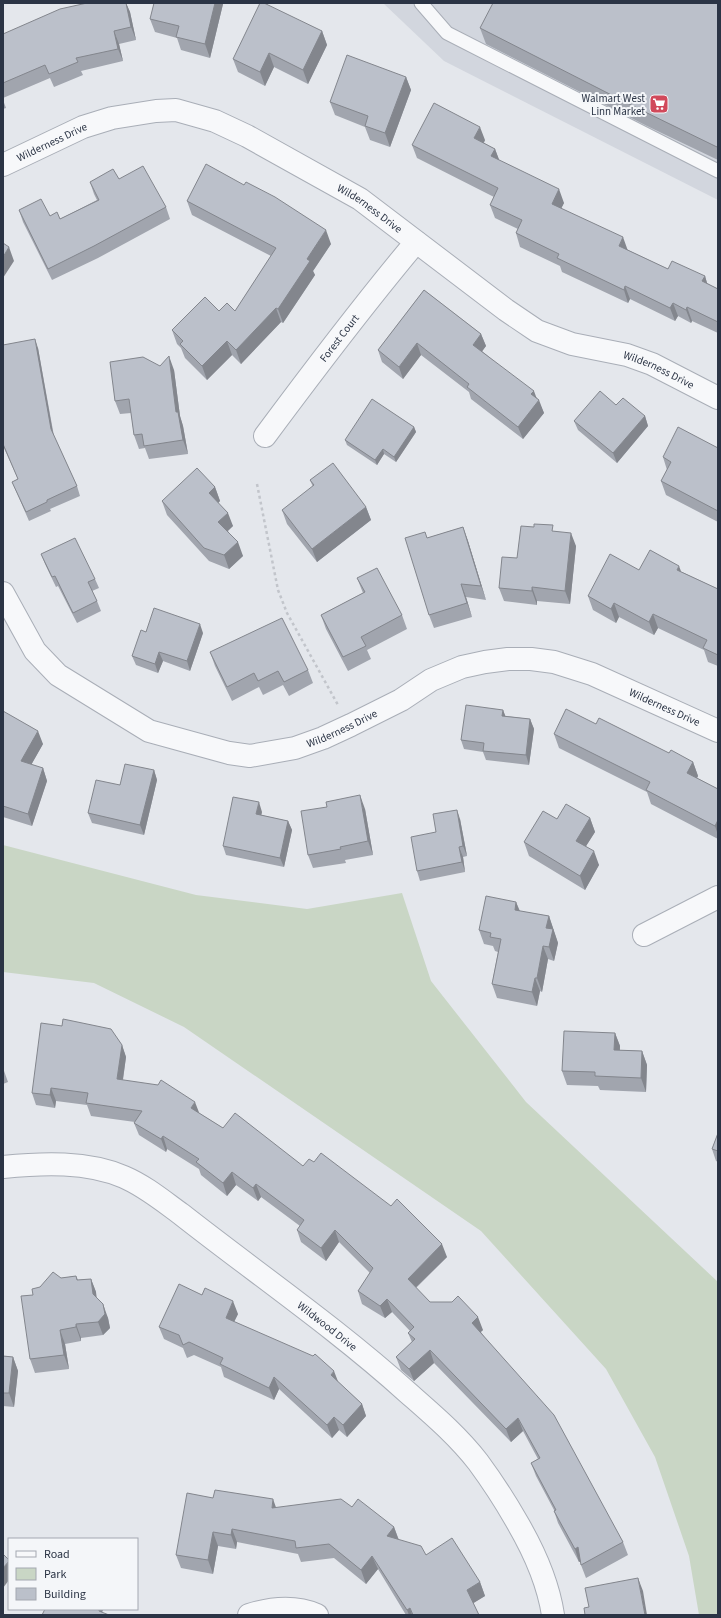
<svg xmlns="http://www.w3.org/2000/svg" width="721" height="1618" font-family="'Source Sans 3',sans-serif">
<rect width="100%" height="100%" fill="#e4e7ec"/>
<path fill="#d2d6de" d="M 383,3 L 718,3 L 718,200 L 444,61 Z"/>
<path fill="#c9d6c5" d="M 3,845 L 196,895 L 307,909 L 402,893 L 431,981 L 526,1102 L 718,1282 L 718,1615 L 699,1615 L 689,1556 L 655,1457 L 606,1369 L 481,1231 L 184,1027 L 94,983 L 3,972 Z"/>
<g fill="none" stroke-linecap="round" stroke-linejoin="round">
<g stroke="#a9aeb7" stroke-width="15">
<path id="lane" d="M 421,3 L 447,33 L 718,171"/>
</g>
<g stroke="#a9aeb7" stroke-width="24">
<g id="street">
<path id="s1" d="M 3,165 L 83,127 L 112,118 L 156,111 L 176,110 L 215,121 L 247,136 L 360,199 L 506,310 L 537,331 L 572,344 L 627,355 L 652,364 L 718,398"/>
<path id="s2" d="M 265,436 C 314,370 363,305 416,242"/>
<path id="s3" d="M 3,593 L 35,651 L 58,675 L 149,731 L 229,753 L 250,756 L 295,748 L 323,738 L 351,725 L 401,700 L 431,680 L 462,667 L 485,662 L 508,659 L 531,659 L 554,662 L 592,674 L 718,731"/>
<path d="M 644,935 L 718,897"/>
<path id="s4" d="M 3,1167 C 42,1163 87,1161 124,1177 C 145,1186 163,1201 181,1214 C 256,1273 336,1328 407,1392 C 432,1414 457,1435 478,1462 C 492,1481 505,1501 517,1522 C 534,1551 548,1582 553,1615"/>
<path d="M 249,1615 C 271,1608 296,1606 317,1615"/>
</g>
</g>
<path stroke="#c2c5cb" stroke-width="2.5" stroke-dasharray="3 3" stroke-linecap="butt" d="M 257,484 L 278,590 L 287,613 L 338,705"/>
<use href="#lane" stroke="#f7f8fa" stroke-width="13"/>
<use href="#street" stroke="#f7f8fa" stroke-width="22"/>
</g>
<path fill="#a1a5ae" d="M 112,3 L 126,3 L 130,12 L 136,40 L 119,44 L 123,61 L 81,71 L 83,75 L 54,87 L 50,78 L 3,98 L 3,34 Z
M 718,3 L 718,160 L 647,126 L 486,44 L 480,28 Z
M 223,4 L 210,58 L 181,50 L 177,38 L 155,32 L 150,19 Z
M 322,31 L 327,45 L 308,84 L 274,67 L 265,86 L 238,72 L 233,59 Z
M 406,77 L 411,90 L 390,147 L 370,140 L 365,127 L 335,115 L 330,102 Z
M 3,100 L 6,108 L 3,109 Z
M 485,140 L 484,143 L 495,149 L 499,160 L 564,203 L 561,208 L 628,250 L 668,269 L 705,276 L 707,283 L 718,289 L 718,333 L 692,321 L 691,323 L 678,316 L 675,321 L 630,299 L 628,303 L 562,272 L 560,266 L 520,247 L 516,233 L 518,229 L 495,218 L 490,205 L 494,197 L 417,158 L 412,145 Z
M 119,179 L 166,207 L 170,219 L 98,258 L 52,280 L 23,222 L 19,210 L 50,216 L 60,219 L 97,200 L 94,194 L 90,182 Z
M 187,201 L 331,244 L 313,271 L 315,275 L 283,323 L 281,322 L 241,364 L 232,355 L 207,380 L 185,358 L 181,348 L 177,344 L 172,330 L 219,311 L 235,311 L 271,256 L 192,215 Z
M 424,290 L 481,334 L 486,346 L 482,351 L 537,398 L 544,413 L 523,439 L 471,399 L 469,392 L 421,355 L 403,379 L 382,362 L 378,350 Z
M 3,345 L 38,348 L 54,436 L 77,486 L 80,496 L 50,509 L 51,511 L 29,521 L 16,491 L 12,482 L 18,479 L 3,446 Z
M 160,366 L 174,370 L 180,416 L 183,426 L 188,454 L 149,459 L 145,448 L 139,449 L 134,435 L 131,413 L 120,414 L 115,401 Z
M 645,416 L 648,426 L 617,463 L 578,430 L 574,421 Z
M 414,427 L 416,432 L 396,462 L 384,454 L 377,465 L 347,445 L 345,440 Z
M 718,448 L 718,522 L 666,495 L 661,481 L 667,470 L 663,457 Z
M 310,480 L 366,507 L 371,520 L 317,562 L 287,524 L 282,510 L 313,487 Z
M 215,487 L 220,501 L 218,503 L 233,526 L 228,531 L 243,556 L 229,569 L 209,561 L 167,515 L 162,501 Z
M 463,527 L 468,541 L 486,600 L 466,597 L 472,617 L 434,628 L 429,615 L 427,538 Z
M 555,531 L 576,546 L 570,604 L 537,601 L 537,605 L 504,601 L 499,588 L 517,558 Z
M 41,554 L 95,579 L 99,588 L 92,591 L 97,601 L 101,611 L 77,623 L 58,586 L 56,587 L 45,564 Z
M 639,570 L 682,572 L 718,589 L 718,666 L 708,662 L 704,650 L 658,628 L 654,635 L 619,617 L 616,623 L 593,610 L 588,596 Z
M 357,578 L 402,615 L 407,629 L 367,650 L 371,659 L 348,671 L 326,629 L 321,615 L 363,593 Z
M 146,632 L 203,633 L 190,671 L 163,661 L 158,673 L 136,665 L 132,656 Z
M 210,652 L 308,670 L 313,683 L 289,696 L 283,685 L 263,695 L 259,687 L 232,701 L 215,666 Z
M 503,710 L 505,716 L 530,719 L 534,729 L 529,765 L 486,760 L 483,752 L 464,749 L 461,740 Z
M 3,711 L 43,744 L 31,765 L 43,768 L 47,781 L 32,826 L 3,817 Z
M 596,724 L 669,753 L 693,762 L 698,776 L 697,778 L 718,789 L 718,839 L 651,804 L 647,792 L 559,748 L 554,734 Z
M 154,770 L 157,780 L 144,835 L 92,823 L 88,813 L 120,785 Z
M 327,807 L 365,809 L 373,855 L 345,860 L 346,863 L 313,868 L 308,855 Z
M 262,812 L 261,815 L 288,821 L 292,830 L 284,867 L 226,855 L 223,846 Z
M 590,818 L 595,832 L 586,846 L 599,865 L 585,890 L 529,856 L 524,842 L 557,819 Z
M 460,819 L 467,856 L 463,857 L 465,872 L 420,881 L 417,871 Z
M 516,902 L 520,911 L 549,916 L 558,943 L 554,961 L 548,959 L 542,992 L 540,991 L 537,1006 L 497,998 L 492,984 L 498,952 L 495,951 L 493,946 L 484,944 L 479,930 Z
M 615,1033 L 620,1046 L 620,1050 L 642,1051 L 647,1065 L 646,1092 L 600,1090 L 598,1086 L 567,1085 L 562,1071 Z
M 122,1045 L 126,1057 L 123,1080 L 199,1113 L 223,1128 L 303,1166 L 447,1257 L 416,1288 L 430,1302 L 483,1330 L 481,1332 L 623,1542 L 628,1555 L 586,1578 L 581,1565 L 581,1561 L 579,1562 L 558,1523 L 554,1511 L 554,1510 L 536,1476 L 531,1463 L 538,1459 L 523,1431 L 511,1442 L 434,1363 L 414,1381 L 401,1370 L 396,1357 L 412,1342 L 408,1333 L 410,1331 L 392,1312 L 385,1318 L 362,1304 L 358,1291 L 370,1273 L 339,1242 L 326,1261 L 301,1242 L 297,1230 L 300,1226 L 261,1197 L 258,1201 L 236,1185 L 227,1196 L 201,1175 L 199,1169 L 167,1149 L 166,1152 L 139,1135 L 134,1123 L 135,1122 L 91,1116 L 87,1105 L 56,1101 L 55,1108 L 36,1105 L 32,1093 Z
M 3,1068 L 8,1082 L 3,1084 Z
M 718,1133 L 718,1162 L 716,1161 L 712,1149 Z
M 76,1276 L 78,1280 L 91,1279 L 96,1292 L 96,1298 L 108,1318 L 110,1328 L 103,1335 L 81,1338 L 81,1341 L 65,1344 L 69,1369 L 35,1373 L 30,1359 L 33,1295 L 40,1287 L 61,1278 Z
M 238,1314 L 234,1322 L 338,1382 L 362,1404 L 366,1416 L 347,1437 L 339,1430 L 332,1438 L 279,1389 L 274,1400 L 224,1377 L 221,1367 L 194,1355 L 187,1358 L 183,1348 L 164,1339 L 159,1327 Z
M 3,1356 L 13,1357 L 18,1371 L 14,1407 L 3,1406 Z
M 213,1498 L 276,1508 L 352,1507 L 394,1527 L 399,1540 L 426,1555 L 480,1582 L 485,1596 L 473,1603 L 479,1615 L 406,1615 L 378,1569 L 366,1584 L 334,1558 L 301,1562 L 298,1554 L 237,1542 L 236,1549 L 218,1546 L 213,1574 L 181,1568 L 176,1555 Z"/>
<path fill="#83868d" d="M 126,3 L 130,12 L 136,40 L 131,27 Z
M 215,3 L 223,3 L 223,4 L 210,58 L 205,44 Z
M 114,31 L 119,44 L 123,61 L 118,49 Z
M 322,31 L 327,45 L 308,84 L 303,70 Z
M 269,53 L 274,67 L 265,86 L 260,72 Z
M 406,77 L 411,90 L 390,147 L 385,133 Z
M 480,127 L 485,140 L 479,151 L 474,138 Z
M 495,149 L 500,162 L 491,156 Z
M 559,189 L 564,203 L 557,217 L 552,204 Z
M 326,230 L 331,244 L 313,271 L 315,275 L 283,323 L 278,309 L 307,259 Z
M 623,237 L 628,251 L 619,246 Z
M 9,247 L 14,261 L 3,278 L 3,257 Z
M 705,276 L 709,290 L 702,281 Z
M 625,286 L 630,299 L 628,303 L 624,290 Z
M 673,303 L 678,316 L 675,321 L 670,308 Z
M 687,307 L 692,321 L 691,323 L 686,310 Z
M 276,308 L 281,322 L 241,364 L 236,350 Z
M 481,334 L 486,346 L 478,357 L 473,345 Z
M 35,339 L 38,348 L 54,439 L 51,429 Z
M 227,341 L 232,355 L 207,380 L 202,366 Z
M 417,343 L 421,355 L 403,379 L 399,367 Z
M 169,356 L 174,370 L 180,416 L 183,426 L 188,454 L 183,440 L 176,412 Z
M 534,391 L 538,402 L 539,400 L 544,413 L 523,439 L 518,427 L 531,394 Z
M 645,416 L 648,426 L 617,463 L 613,453 Z
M 414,427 L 416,432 L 396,462 L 394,457 Z
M 383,449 L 384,454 L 377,465 L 375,460 Z
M 215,487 L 220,501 L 214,507 L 209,493 Z
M 366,507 L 371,520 L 317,562 L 312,549 Z
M 228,513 L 233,526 L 223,535 L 218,522 Z
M 463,527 L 468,541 L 486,600 L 481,586 Z
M 571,533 L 576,546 L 570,604 L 565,591 Z
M 238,542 L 243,556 L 229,569 L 224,555 Z
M 679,566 L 684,579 L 677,570 Z
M 461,584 L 466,597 L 472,617 L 467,603 Z
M 532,587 L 537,601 L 537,605 L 532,591 Z
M 614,603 L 619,617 L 616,623 L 611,609 Z
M 653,614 L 658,628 L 654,635 L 649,622 Z
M 200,624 L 203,633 L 190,671 L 187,661 Z
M 159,652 L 163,661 L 158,673 L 155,664 Z
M 503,710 L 507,720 L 502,716 Z
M 530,719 L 534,729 L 529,765 L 526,755 Z
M 38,731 L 43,744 L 26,774 L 21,761 Z
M 693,762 L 698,776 L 692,787 L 687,773 Z
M 43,768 L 47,781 L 32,826 L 28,814 Z
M 154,770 L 157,780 L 144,835 L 140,825 Z
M 360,795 L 365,809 L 373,855 L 368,841 Z
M 259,802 L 262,812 L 259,824 L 256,814 Z
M 457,810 L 460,819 L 467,856 L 463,846 Z
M 590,818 L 595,832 L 581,854 L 576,841 Z
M 718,820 L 718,835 L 715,826 Z
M 288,821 L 292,830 L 284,867 L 280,858 Z
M 459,847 L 463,857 L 465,872 L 462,862 Z
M 594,851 L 599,865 L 585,890 L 580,876 Z
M 516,902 L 521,915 L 515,910 Z
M 549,916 L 558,943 L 554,961 L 549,947 L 546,928 Z
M 543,946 L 548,959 L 542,992 L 537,978 Z
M 535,978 L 540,991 L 537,1006 L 532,992 Z
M 615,1033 L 620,1046 L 619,1064 L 614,1050 Z
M 122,1045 L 126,1057 L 121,1092 L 117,1079 Z
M 642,1051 L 647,1065 L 646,1092 L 641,1078 Z
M 51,1088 L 56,1101 L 55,1108 L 50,1095 Z
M 195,1102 L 200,1115 L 191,1108 Z
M 163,1136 L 167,1149 L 166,1152 L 161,1139 Z
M 232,1172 L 236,1185 L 227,1196 L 223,1183 Z
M 256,1184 L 261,1197 L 258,1201 L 253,1188 Z
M 335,1230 L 339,1242 L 326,1261 L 321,1248 Z
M 442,1244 L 447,1257 L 412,1291 L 408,1279 Z
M 91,1279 L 96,1292 L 98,1308 L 93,1294 Z
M 387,1299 L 392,1312 L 385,1318 L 380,1306 Z
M 233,1301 L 238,1314 L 230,1330 L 226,1318 Z
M 103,1304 L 108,1318 L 110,1328 L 103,1335 L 98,1322 Z
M 478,1317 L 483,1330 L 477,1335 L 472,1323 Z
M 76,1324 L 81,1338 L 81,1341 L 76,1327 Z
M 60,1330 L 65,1344 L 69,1369 L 64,1355 Z
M 430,1350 L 434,1363 L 414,1381 L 409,1369 Z
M 13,1357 L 18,1371 L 14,1407 L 9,1393 Z
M 334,1371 L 339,1384 L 331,1375 Z
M 274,1377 L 279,1389 L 274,1400 L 269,1388 Z
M 362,1404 L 366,1416 L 347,1437 L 343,1425 Z
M 334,1417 L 339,1430 L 332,1438 L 327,1425 Z
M 518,1418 L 523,1431 L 511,1442 L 506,1429 Z
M 273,1499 L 278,1513 L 272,1508 Z
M 394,1527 L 399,1541 L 387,1536 Z
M 232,1529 L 237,1542 L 236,1549 L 231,1535 Z
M 213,1532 L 218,1546 L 213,1574 L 208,1560 Z
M 578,1547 L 583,1560 L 579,1562 L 575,1549 Z
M 372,1556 L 378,1569 L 366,1584 L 361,1570 Z
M 9,1561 L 9,1580 L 3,1588 L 3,1568 Z
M 638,1578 L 643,1591 L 647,1615 L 645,1615 Z
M 480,1582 L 485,1596 L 472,1604 L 467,1590 Z
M 410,1608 L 412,1615 L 409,1615 L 407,1610 Z
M 99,1609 L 103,1609 L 103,1610 L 101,1615 L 99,1611 Z"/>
<path fill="#bbc0ca" stroke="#83868d" d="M 87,3 L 126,3 L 131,27 L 114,31 L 118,49 L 76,58 L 78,62 L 49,74 L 45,65 L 3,83 L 3,34 L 60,9 Z
M 154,3 L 215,3 L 205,44 L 176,37 L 179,26 L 150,19 Z
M 260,3 L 264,3 L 322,31 L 303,70 L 269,53 L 260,72 L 233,59 Z
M 493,3 L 718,3 L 718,145 L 717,147 L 641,110 L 480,28 Z
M 347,55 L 406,77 L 385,133 L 365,126 L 368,116 L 330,102 Z
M 434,103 L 480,127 L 474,138 L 495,149 L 491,156 L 559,189 L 552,204 L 623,237 L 619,246 L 668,269 L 672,261 L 705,276 L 702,281 L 718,289 L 718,322 L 687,307 L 686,310 L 673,303 L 670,308 L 625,286 L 624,290 L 557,258 L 559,254 L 516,233 L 522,220 L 490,205 L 498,188 L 412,145 Z
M 206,164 L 244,185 L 246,182 L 275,197 L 326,230 L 307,259 L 310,261 L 278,309 L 276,308 L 236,350 L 227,341 L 202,366 L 180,344 L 183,341 L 172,330 L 205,297 L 219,311 L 227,303 L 235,311 L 276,248 L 187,201 Z
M 143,166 L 166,207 L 94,246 L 48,269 L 19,210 L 41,199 L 50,216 L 57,212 L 60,219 L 99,200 L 90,182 L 113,169 L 119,179 Z
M 3,243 L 9,247 L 3,257 Z
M 424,290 L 481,334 L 473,345 L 534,391 L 531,394 L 539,400 L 518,427 L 467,387 L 469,384 L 417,343 L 399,367 L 378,350 Z
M 35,339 L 51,429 L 77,486 L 47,500 L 47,502 L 26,512 L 12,482 L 18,479 L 3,444 L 3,345 Z
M 169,356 L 176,412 L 178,412 L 183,440 L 144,446 L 142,434 L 134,435 L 129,399 L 115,401 L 110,362 L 143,357 L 160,366 Z
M 600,391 L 616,405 L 623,398 L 645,416 L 613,453 L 574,421 Z
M 372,399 L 414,427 L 394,457 L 383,449 L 375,460 L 345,440 Z
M 678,427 L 718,448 L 718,511 L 661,481 L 671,462 L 663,457 Z
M 333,463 L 366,507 L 312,549 L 282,510 L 314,485 L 310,480 Z
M 197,468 L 215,487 L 209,493 L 228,513 L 218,522 L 238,542 L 224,555 L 204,548 L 162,501 Z
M 534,524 L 553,525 L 552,531 L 571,533 L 565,591 L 532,587 L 532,591 L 499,588 L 502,557 L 517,558 L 521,526 L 534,527 Z
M 463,527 L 481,586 L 461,584 L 467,603 L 429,615 L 405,538 L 425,532 L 427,538 Z
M 75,538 L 95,579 L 88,582 L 97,601 L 73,613 L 55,576 L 52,577 L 41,554 Z
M 650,550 L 679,566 L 677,570 L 718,589 L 718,655 L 703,648 L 707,640 L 653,614 L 649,622 L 614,603 L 611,609 L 588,596 L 610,554 L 639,570 Z
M 377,568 L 402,615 L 361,637 L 366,646 L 343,657 L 321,615 L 365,592 L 357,578 Z
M 154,608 L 200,624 L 187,661 L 159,652 L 155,664 L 132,656 L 141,630 L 146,632 Z
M 282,618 L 308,670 L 284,682 L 278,671 L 258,681 L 254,673 L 227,687 L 210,652 Z
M 466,705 L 503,710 L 502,716 L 530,719 L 526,755 L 483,751 L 484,743 L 461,740 Z
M 566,709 L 596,724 L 599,718 L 669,753 L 671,750 L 693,762 L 687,773 L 718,789 L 718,820 L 715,826 L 646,790 L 650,782 L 554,734 Z
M 3,711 L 38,731 L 21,761 L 43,768 L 28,814 L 3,806 Z
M 125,764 L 154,770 L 140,825 L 88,813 L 96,780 L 120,785 Z
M 360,795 L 368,841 L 340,847 L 341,849 L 308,855 L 301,811 L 327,807 L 326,802 Z
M 233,797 L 259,802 L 256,814 L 288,821 L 280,858 L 223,846 Z
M 566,804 L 590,818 L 576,841 L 594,851 L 580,876 L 524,842 L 543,811 L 557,819 Z
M 457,810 L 463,846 L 459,847 L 462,862 L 417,871 L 411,837 L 436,832 L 433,814 Z
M 486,896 L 516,902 L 515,910 L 549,916 L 546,928 L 553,929 L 549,947 L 543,946 L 537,978 L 535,978 L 532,992 L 492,984 L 501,939 L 490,937 L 491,933 L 479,930 Z
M 63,1019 L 111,1029 L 122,1045 L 117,1079 L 158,1085 L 161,1080 L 195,1102 L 191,1108 L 223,1128 L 235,1113 L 303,1166 L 309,1159 L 314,1162 L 321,1153 L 391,1206 L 397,1199 L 442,1244 L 408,1279 L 430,1302 L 452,1302 L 458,1296 L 478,1317 L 472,1323 L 554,1415 L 623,1542 L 581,1565 L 578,1547 L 575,1549 L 554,1511 L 556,1510 L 531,1463 L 540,1458 L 518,1418 L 506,1429 L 430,1350 L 409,1369 L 396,1357 L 415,1339 L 408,1333 L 414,1327 L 387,1299 L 380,1306 L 358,1291 L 373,1268 L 335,1230 L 321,1248 L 297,1230 L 304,1220 L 256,1184 L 253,1188 L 232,1172 L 223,1183 L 196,1162 L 199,1159 L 163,1136 L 161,1139 L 134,1123 L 142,1111 L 86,1103 L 88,1093 L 51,1088 L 50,1095 L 32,1093 L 41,1023 L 62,1026 Z
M 564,1031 L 615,1033 L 614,1050 L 642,1051 L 641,1078 L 595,1076 L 595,1072 L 562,1071 Z
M 718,1133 L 718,1151 L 712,1149 Z
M 53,1272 L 61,1278 L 76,1276 L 77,1280 L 91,1279 L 93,1294 L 103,1304 L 105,1314 L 98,1322 L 76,1324 L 76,1327 L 60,1330 L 64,1355 L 30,1359 L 21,1296 L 33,1295 L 32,1289 L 40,1287 Z
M 179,1284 L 202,1295 L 205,1288 L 233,1301 L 226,1318 L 313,1356 L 315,1354 L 334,1371 L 331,1375 L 362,1404 L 343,1425 L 334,1417 L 327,1425 L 274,1377 L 269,1388 L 220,1364 L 223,1358 L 189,1342 L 183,1345 L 179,1335 L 159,1327 Z
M 3,1356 L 13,1357 L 9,1393 L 3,1393 Z
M 215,1490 L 273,1499 L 272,1508 L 341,1499 L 352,1507 L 358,1499 L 394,1527 L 387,1536 L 421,1546 L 426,1555 L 452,1538 L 480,1582 L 467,1590 L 479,1615 L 413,1615 L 410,1608 L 407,1610 L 372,1556 L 361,1570 L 329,1544 L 296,1548 L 295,1541 L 232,1529 L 231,1535 L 213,1532 L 208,1560 L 176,1555 L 187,1493 L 213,1498 Z
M 3,1554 L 9,1560 L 9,1561 L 3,1568 Z
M 638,1578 L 645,1615 L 585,1615 L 584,1608 L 589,1607 L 585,1588 Z
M 45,1609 L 99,1609 L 99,1611 L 109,1615 L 42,1615 Z"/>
<defs>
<g id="supermarket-square" transform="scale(1)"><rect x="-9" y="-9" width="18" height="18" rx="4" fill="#d1495b" stroke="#f4f6f9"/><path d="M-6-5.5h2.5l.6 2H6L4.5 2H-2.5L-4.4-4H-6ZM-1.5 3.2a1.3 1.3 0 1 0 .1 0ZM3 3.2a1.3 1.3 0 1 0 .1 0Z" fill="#fff"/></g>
</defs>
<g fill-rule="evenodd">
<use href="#supermarket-square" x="659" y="104"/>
</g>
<g text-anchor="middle" stroke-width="4" stroke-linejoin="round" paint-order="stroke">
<g font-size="11" fill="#2b3445" stroke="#f4f6f9" text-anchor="end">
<text x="645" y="102">Walmart West<tspan x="645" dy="13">Linn Market</tspan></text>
</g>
<g font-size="11" fill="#2b3445" stroke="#f4f6f9">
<text dy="4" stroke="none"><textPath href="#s1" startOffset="54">Wilderness Drive</textPath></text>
<text dy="4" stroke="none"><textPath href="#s1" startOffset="402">Wilderness Drive</textPath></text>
<text dy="4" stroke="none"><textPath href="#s2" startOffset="123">Forest Court</textPath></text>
<text dy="4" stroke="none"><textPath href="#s1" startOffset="738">Wilderness Drive</textPath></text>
<text dy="4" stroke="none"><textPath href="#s3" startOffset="755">Wilderness Drive</textPath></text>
<text dy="4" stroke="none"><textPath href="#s3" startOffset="407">Wilderness Drive</textPath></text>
<text dy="4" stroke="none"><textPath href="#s4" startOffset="375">Wildwood Drive</textPath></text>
</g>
</g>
<rect width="721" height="1618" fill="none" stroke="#2b3445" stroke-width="8"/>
<rect x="8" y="1538" width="130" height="72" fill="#f4f6f9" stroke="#a4a8b1"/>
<rect x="16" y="1551" width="20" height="6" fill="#f7f8fa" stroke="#a4a8b1"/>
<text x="44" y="1558" font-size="12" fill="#2b3445">Road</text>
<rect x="16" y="1568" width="20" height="12" fill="#c9d6c5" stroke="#a4a8b1"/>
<text x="44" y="1578" font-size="12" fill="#2b3445">Park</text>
<rect x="16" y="1588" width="20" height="12" fill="#bbc0ca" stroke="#a4a8b1"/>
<text x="44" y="1598" font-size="12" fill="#2b3445">Building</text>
</svg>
